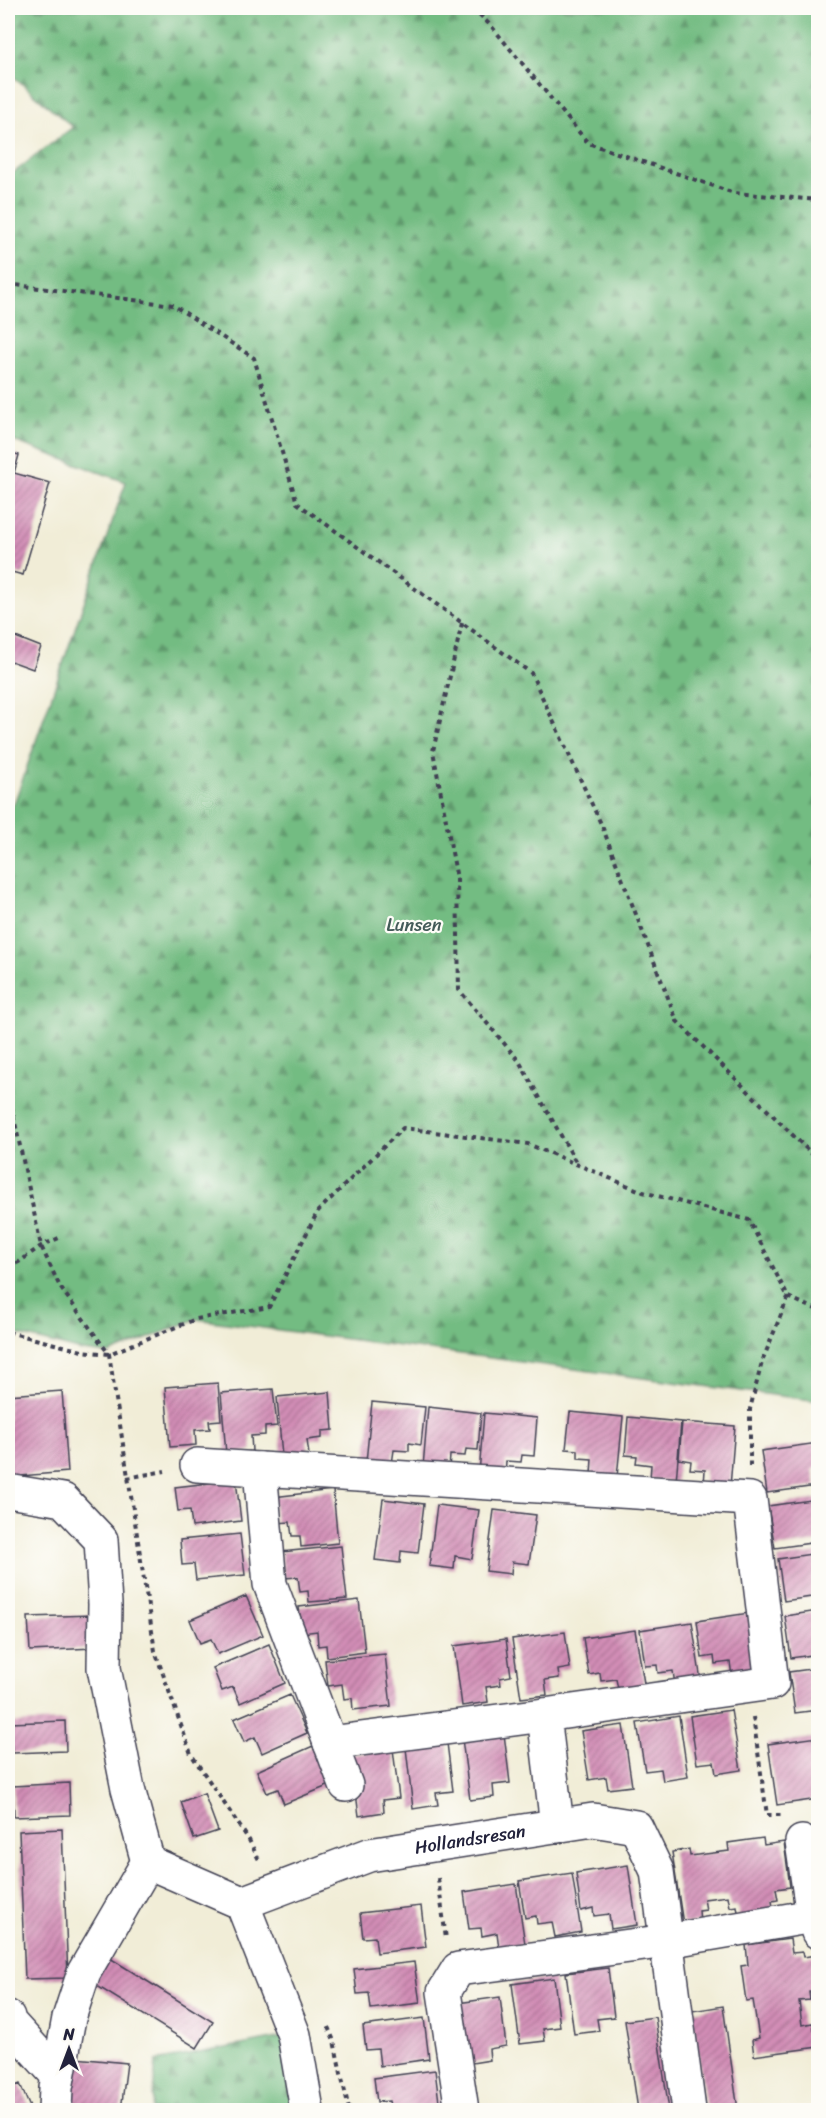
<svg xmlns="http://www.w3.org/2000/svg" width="826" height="2118" font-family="Sriracha,sans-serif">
<defs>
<pattern id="forest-firs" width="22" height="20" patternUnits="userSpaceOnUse" patternTransform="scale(1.5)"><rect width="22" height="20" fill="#73bc82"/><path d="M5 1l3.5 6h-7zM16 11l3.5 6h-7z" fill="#5e986c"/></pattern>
<pattern id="building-hatch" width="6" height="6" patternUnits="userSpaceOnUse" patternTransform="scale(1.5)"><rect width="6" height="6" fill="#d28db6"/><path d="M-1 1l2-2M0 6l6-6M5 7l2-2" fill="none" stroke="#aa7395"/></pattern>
</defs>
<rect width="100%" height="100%" fill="#fdfcf7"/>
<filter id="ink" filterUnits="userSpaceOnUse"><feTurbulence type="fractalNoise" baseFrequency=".0167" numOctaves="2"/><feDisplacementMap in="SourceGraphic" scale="12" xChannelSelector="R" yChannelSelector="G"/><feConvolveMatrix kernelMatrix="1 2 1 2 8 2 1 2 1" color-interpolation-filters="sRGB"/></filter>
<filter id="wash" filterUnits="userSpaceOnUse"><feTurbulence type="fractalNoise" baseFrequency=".008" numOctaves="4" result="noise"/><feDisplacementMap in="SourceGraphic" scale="24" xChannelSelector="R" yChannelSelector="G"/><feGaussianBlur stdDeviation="1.35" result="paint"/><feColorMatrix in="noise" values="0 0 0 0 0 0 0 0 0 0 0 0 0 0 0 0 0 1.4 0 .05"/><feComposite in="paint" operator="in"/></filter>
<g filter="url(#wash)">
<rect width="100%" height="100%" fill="#f1edd7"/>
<path fill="url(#forest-firs)" stroke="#4a6f5e" stroke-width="1.5" d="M 8,8 L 262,8 L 267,12 L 271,8 L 818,8 L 818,1401 L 196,1319 L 109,1354 L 82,1351 L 8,1332 L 8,807 L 14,804 L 126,482 L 8,439 L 8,177 L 73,127 L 8,72 Z
M 294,2035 L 307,2110 L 152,2110 L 156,2061 Z"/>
<g id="blocks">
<path fill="url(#building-hatch)" d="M 8,452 L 19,455 L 14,473 L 50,483 L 23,575 L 8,571 Z
M 8,634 L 41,647 L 33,669 L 8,660 Z
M 218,1383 L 221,1420 L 209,1421 L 210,1429 L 195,1430 L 196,1445 L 170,1447 L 165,1387 Z
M 273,1389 L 277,1426 L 265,1427 L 265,1435 L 251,1436 L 252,1451 L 226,1454 L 221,1393 Z
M 62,1391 L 68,1472 L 8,1477 L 8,1395 Z
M 330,1392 L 333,1430 L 322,1431 L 322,1438 L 307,1440 L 309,1455 L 282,1457 L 277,1397 Z
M 372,1402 L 425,1407 L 421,1445 L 409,1443 L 409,1451 L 394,1450 L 392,1464 L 366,1462 Z
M 428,1407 L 481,1413 L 478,1450 L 466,1449 L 465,1456 L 450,1455 L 449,1470 L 423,1467 Z
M 570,1412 L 623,1417 L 617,1477 L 591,1474 L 592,1459 L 578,1458 L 578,1450 L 566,1449 Z
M 484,1413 L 537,1418 L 534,1456 L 522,1455 L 521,1462 L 506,1461 L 505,1475 L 479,1473 Z
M 628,1417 L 681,1422 L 676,1482 L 650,1479 L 651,1465 L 636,1463 L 637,1456 L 625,1455 Z
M 682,1422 L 735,1426 L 730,1487 L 704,1485 L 705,1470 L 690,1469 L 691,1461 L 679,1459 Z
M 818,1443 L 818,1468 L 813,1469 L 816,1486 L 767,1493 L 761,1451 Z
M 236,1480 L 241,1521 L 192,1527 L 190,1510 L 178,1511 L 175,1487 Z
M 333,1490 L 338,1543 L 301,1547 L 300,1536 L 292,1536 L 290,1522 L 276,1523 L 273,1497 Z
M 383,1499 L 424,1504 L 418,1553 L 401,1551 L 400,1563 L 375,1560 Z
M 818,1499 L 818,1542 L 775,1548 L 768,1506 Z
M 437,1505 L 479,1510 L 472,1559 L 455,1556 L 454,1569 L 429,1566 Z
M 494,1510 L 536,1515 L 529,1564 L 512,1562 L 511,1574 L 486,1571 Z
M 240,1534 L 245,1575 L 196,1580 L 194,1564 L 182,1565 L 180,1540 Z
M 341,1546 L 347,1599 L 309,1602 L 308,1591 L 300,1592 L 298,1577 L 284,1578 L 281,1552 Z
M 818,1553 L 818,1596 L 784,1601 L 778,1559 Z
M 246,1596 L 263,1635 L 218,1654 L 211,1639 L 200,1643 L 190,1620 Z
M 359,1600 L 365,1652 L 327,1657 L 326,1645 L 318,1646 L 317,1631 L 302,1633 L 299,1607 Z
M 818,1611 L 818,1654 L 791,1658 L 785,1616 Z
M 749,1613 L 758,1673 L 732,1676 L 730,1662 L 715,1664 L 714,1656 L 702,1658 L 697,1621 Z
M 93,1615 L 94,1648 L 30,1651 L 28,1617 Z
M 692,1622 L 701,1681 L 675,1685 L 673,1671 L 658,1673 L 657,1665 L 645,1666 L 640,1630 Z
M 635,1630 L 645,1689 L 619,1694 L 616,1679 L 601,1681 L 600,1673 L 589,1675 L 583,1638 Z
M 565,1632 L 570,1668 L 558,1670 L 559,1678 L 545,1680 L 547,1695 L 521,1698 L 512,1639 Z
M 506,1639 L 511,1676 L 500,1678 L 501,1685 L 486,1687 L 488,1702 L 462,1706 L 454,1646 Z
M 269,1644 L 285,1683 L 240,1703 L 233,1687 L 222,1691 L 213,1668 Z
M 385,1654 L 391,1706 L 353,1710 L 352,1698 L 344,1699 L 342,1684 L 328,1686 L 325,1660 Z
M 818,1668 L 818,1710 L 795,1713 L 789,1672 Z
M 290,1695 L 307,1733 L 262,1753 L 255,1737 L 244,1742 L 234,1719 Z
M 731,1710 L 741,1770 L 716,1774 L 714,1762 L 697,1764 L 690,1716 Z
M 679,1716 L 688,1777 L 663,1781 L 661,1769 L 645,1771 L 637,1723 Z
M 65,1721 L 66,1751 L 12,1753 L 10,1723 Z
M 623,1725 L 632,1786 L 608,1789 L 606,1777 L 589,1780 L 581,1731 Z
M 504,1734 L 510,1783 L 493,1785 L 494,1797 L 470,1800 L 462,1739 Z
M 818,1737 L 818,1799 L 777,1805 L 768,1744 Z
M 447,1743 L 453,1791 L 436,1793 L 438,1805 L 413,1809 L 406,1748 Z
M 313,1746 L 330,1785 L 284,1804 L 278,1789 L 267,1793 L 257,1771 Z
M 393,1749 L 399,1798 L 383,1800 L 384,1812 L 359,1816 L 351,1755 Z
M 69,1783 L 70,1815 L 14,1817 L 13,1786 Z
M 204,1793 L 218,1831 L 194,1839 L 181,1802 Z
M 62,1829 L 68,1978 L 25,1979 L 19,1831 Z
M 763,1838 L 764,1845 L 784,1842 L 790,1887 L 776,1889 L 778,1900 L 772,1901 L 774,1913 L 739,1918 L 737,1906 L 730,1907 L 728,1896 L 704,1899 L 706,1910 L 699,1911 L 700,1922 L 683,1924 L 672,1852 L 689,1849 L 690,1856 L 729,1851 L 728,1843 Z
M 628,1865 L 637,1925 L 611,1929 L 609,1914 L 594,1916 L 593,1908 L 581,1911 L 576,1873 Z
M 572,1873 L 581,1932 L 555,1937 L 552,1922 L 537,1924 L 536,1916 L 525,1918 L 519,1881 Z
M 516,1884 L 525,1944 L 499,1948 L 497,1933 L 482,1936 L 481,1928 L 469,1929 L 464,1892 Z
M 421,1906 L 426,1947 L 377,1953 L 375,1937 L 363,1938 L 360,1913 Z
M 790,1939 L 792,1953 L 803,1952 L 804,1957 L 816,1955 L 818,1990 L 809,1992 L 810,2000 L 799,2001 L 802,2025 L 813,2023 L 814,2030 L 818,2030 L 818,2047 L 754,2056 L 752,2040 L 759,2038 L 753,2000 L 746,2001 L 741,1966 L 748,1965 L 746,1945 Z
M 105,1955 L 213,2022 L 197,2048 L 89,1981 Z
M 414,1962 L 420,2003 L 371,2009 L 369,1993 L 357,1994 L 354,1969 Z
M 608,1968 L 614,2017 L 597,2019 L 599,2031 L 574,2034 L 566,1973 Z
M 554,1978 L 560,2027 L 543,2029 L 545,2041 L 520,2044 L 512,1984 Z
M 500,1997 L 506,2046 L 489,2049 L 490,2060 L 466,2064 L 458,2003 Z
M 723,2006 L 738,2110 L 706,2110 L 692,2011 Z
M 655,2017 L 669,2110 L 638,2110 L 625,2021 Z
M 424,2018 L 429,2059 L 380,2066 L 378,2049 L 366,2050 L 363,2026 Z
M 75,2058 L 127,2063 L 121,2110 L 69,2110 Z
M 435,2070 L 440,2110 L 391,2110 L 389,2101 L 377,2102 L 374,2078 Z
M 20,2084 L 31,2110 L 8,2110 L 8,2089 Z
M 594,2107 L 594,2110 L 577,2110 L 577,2109 Z"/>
</g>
</g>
<g filter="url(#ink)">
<use href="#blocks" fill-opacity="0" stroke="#414052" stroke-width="1.5"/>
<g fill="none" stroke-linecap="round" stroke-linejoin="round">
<g stroke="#414052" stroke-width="36">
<g id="minor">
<path d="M 197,1465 L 260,1469"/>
<path d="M 8,1491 L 63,1500 L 101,1540 L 105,1604 L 104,1668 L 128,1789 L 148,1862 L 242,1903"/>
<path d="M 330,1743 L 544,1715"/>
<path d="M 346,1785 L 270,1584 L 260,1469 L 750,1499 L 772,1683 L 544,1715 L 557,1826"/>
<path d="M 802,1842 L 813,1916 L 818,1932"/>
<path id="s1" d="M 242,1903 L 369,1855 L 593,1820 L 636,1827 L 657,1871 L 689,2110"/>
<path d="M 242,1903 L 294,2035 L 307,2110"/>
<path d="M 8,2017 L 9,2022 L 58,2076"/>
<path d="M 55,2110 L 56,2088 L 69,2018 L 84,1972 L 148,1862"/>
<path d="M 462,2110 L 444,1992 L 458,1969 L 667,1941 L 813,1916"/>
</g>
</g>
<path stroke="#414052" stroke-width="4" stroke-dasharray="4.5 4.5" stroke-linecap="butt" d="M 473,8 L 492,27 L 588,143 L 734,193 L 818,200
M 8,284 L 173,305 L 254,358 L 297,503 L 531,673 L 602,826 L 677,1021 L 818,1160
M 462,623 L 433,751 L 457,879 L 459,990 L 519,1061 L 577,1164
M 8,1089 L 41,1246 L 60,1287 L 109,1354 L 155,1651 L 191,1754 L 249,1840 L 260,1862
M 8,1267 L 19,1262 L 41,1246 L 59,1238
M 8,1332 L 82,1351 L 109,1354 L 196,1319 L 269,1307 L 318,1211 L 403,1128 L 528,1144 L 643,1192 L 749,1220 L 788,1297 L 818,1310
M 750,1466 L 750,1409 L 762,1362 L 788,1297
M 127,1478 L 165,1471
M 753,1717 L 767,1815 L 784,1815
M 438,1878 L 446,1939
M 328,2027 L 334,2041 L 349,2110"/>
<use href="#minor" stroke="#fff" stroke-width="33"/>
</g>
</g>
<g text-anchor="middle" stroke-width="4.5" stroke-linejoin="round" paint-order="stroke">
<g font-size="18" fill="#435a58" stroke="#fdfcf7">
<text x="414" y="931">Lunsen</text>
</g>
<g font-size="18" fill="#22223b" stroke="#fdfcf7">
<text dy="6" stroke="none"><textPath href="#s1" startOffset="238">Hollandsresan</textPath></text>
</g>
</g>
<rect width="826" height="2118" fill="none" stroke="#fdfcf7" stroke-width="30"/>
<g transform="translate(69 2049)" stroke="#fdfcf7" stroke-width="4.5" paint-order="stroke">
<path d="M0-4.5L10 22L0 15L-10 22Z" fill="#22223b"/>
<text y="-9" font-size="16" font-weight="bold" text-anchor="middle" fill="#22223b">N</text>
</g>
</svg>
